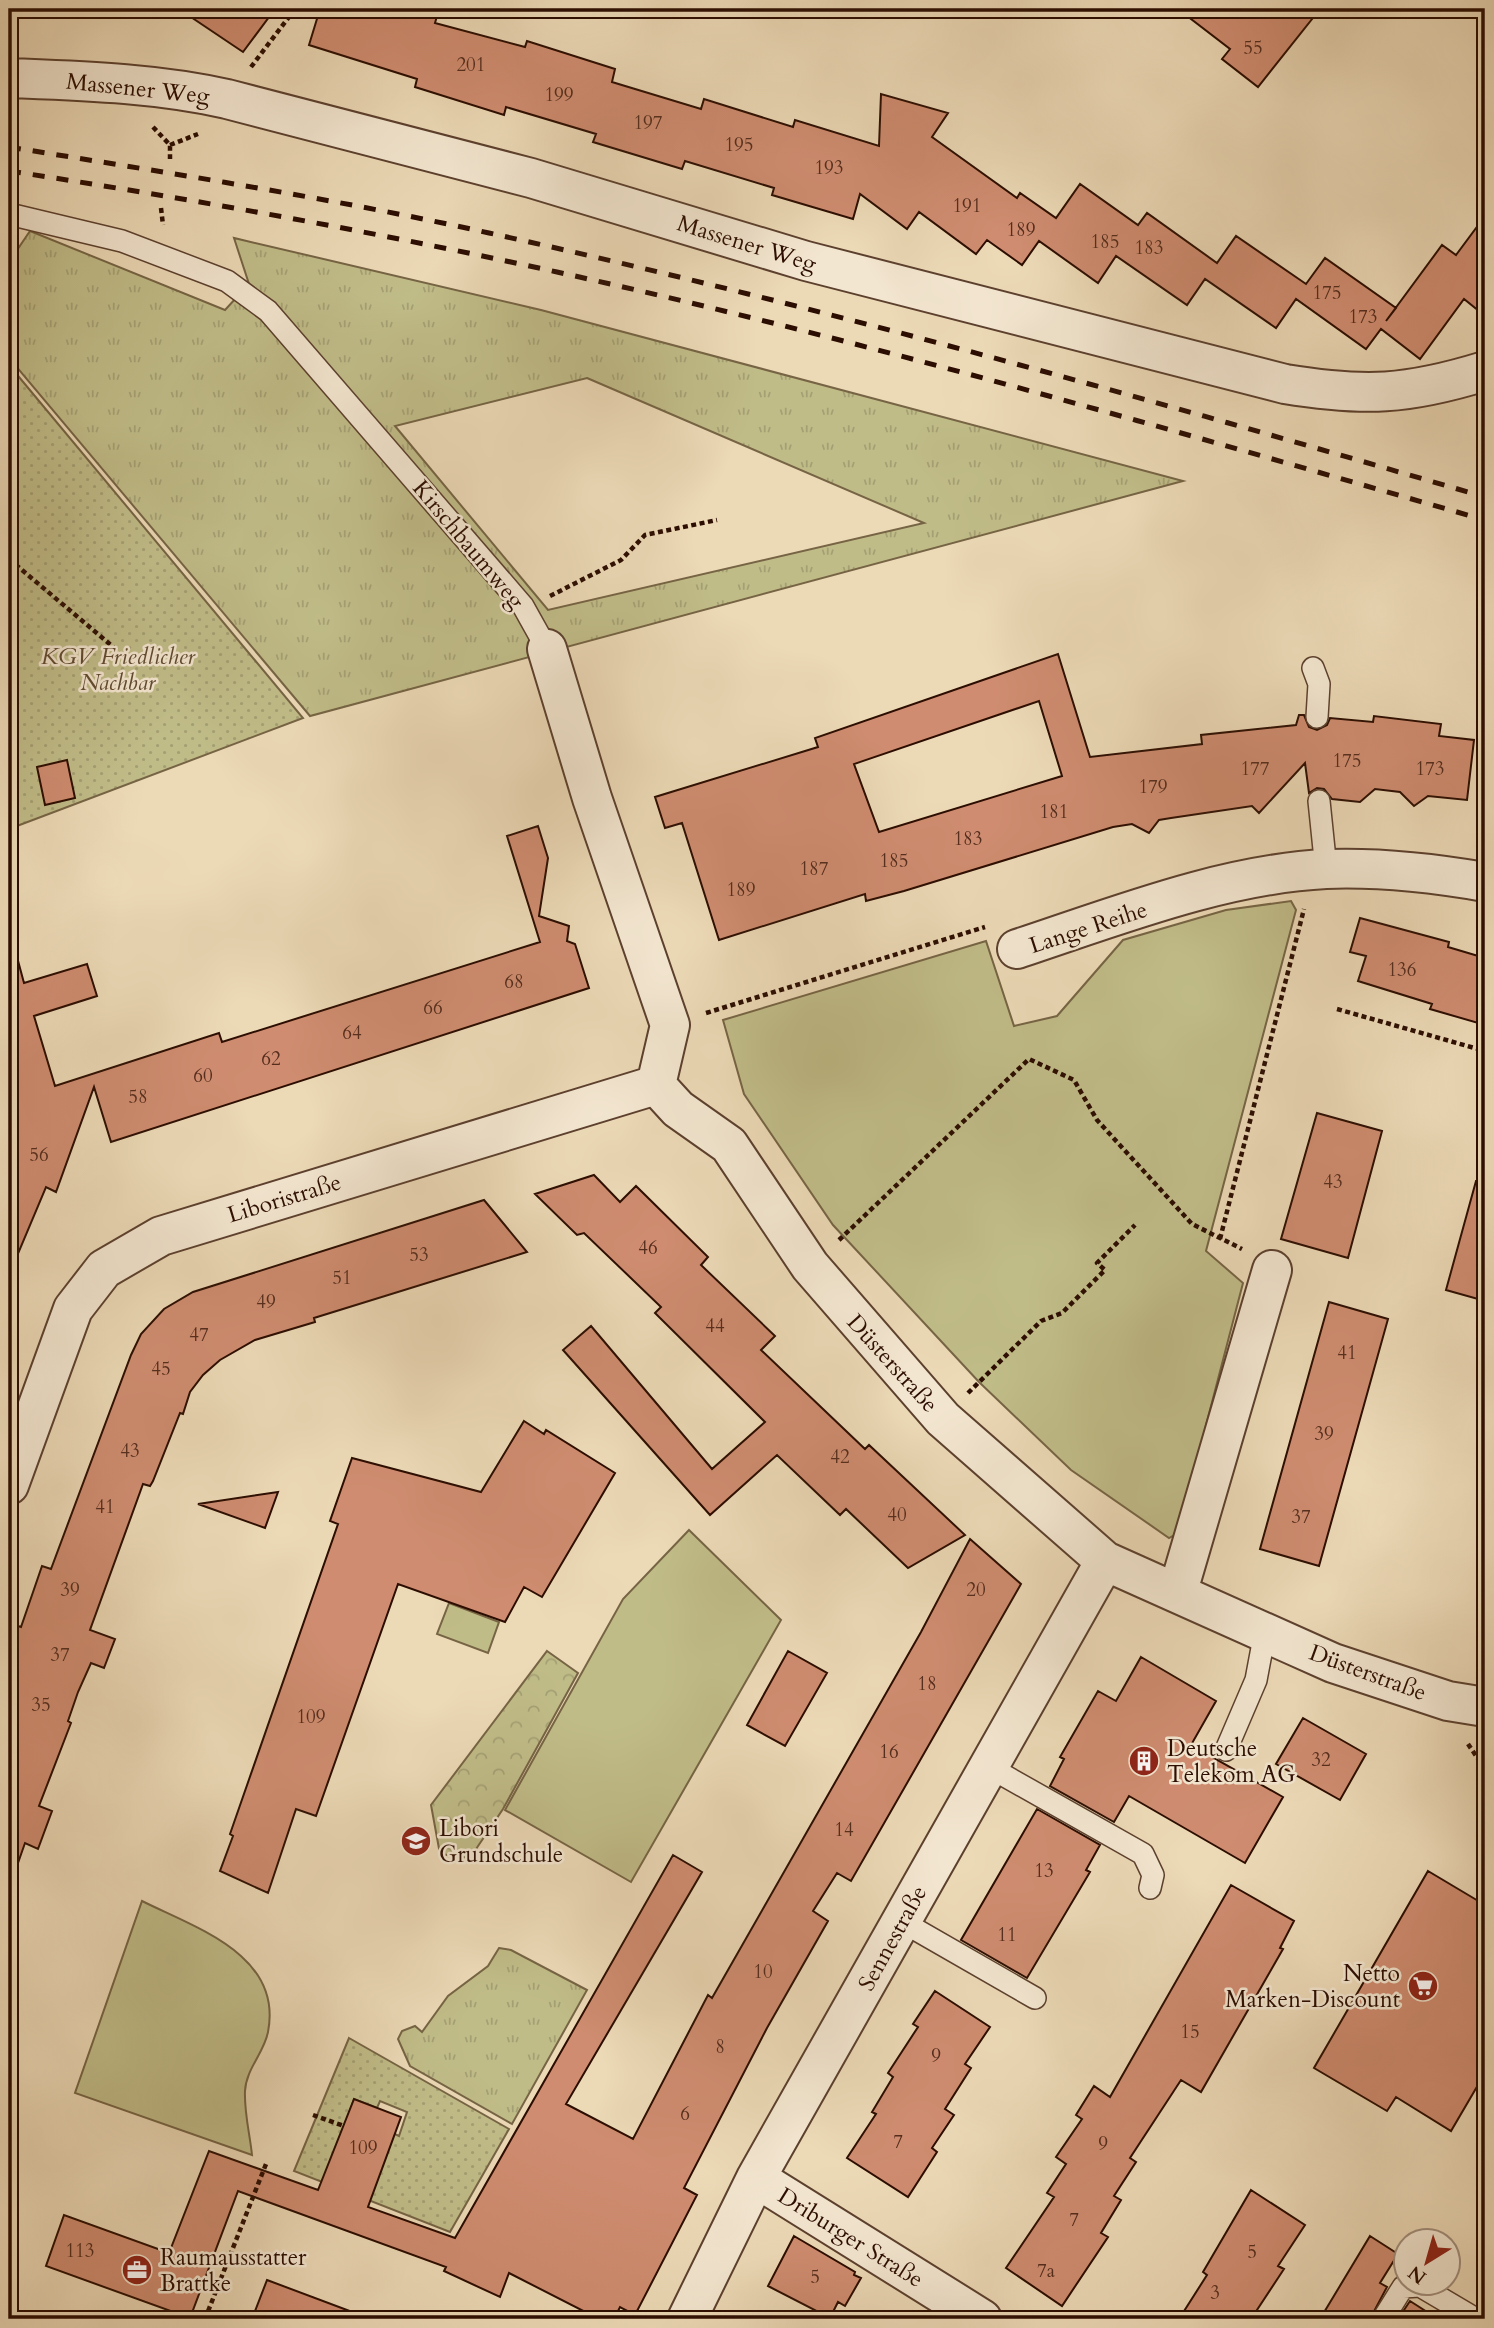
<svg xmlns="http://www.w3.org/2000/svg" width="1494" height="2328" font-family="Cardo,serif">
<defs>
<pattern id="grass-tufts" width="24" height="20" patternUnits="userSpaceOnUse" patternTransform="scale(1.75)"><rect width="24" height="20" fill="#c0bc88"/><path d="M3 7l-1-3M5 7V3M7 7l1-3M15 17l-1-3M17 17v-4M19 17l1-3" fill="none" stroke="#a5a074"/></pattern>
<pattern id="forest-crowns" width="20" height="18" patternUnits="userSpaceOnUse" patternTransform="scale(1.75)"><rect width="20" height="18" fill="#c0bc88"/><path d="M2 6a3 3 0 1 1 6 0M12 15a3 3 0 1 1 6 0" fill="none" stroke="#a5a074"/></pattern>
<pattern id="garden-dots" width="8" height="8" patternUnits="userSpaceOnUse" patternTransform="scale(1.75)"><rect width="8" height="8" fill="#c0bc88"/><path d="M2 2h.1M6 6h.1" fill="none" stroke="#a5a074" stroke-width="1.8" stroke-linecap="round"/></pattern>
</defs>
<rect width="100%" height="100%" fill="#ecd9b6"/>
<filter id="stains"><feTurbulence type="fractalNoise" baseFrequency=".00286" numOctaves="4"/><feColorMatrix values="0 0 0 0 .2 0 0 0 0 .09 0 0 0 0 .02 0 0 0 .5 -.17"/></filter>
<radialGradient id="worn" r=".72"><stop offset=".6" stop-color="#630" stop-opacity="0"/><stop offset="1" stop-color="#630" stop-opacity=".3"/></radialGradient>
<path fill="url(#grass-tufts)" stroke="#766444" stroke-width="2" fill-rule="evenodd" d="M 30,231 L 225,310 L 249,284 L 234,238 L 541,310 L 1183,481 L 310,716 L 9,358 L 9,262 ZM 587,378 L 924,523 L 548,610 L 395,426 Z
M 499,1948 L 511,1950 L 587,1990 L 512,2124 L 410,2066 L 398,2039 L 402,2031 L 415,2026 L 422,2032 L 448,1996 L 488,1966 Z"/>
<path fill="url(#forest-crowns)" stroke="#766444" stroke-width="2" d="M 547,1651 L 578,1673 L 503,1809 L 470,1858 L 440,1854 L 431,1805 Z"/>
<path fill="#c0bc88" stroke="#766444" stroke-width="2" d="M 1291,901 L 1296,910 L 1206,1251 L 1243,1283 L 1178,1533 L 1169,1538 L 1071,1470 L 979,1382 L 833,1225 L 744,1094 L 723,1020 L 986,941 L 1014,1026 L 1057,1016 L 1123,940 L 1226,910 Z
M 689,1530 L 781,1620 L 631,1882 L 505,1810 L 623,1599 Z
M 449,1603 L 499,1622 L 488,1653 L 437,1634 Z
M 142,1901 C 196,1928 283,1955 268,2032 C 264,2053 246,2069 245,2091 C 244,2112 250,2135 252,2155 L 75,2093 Z"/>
<path fill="url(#garden-dots)" stroke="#766444" stroke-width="2" fill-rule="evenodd" d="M 9,365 L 303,718 L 9,829 Z
M 349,2038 L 509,2129 L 450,2232 L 294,2171 ZM 354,2099 L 377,2108 L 380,2101 L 407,2112 L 399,2136 L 395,2134 L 333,2158 Z"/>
<path fill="#cf8c70" stroke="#2c0d01" stroke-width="2" fill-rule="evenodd" d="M 179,9 L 275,9 L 243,52 Z
M 320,9 L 439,9 L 435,23 L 525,47 L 527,41 L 615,69 L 612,82 L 701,109 L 704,99 L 793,127 L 795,120 L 879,146 L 881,94 L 948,113 L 932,137 L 1017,198 L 1020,193 L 1056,218 L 1080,184 L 1138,225 L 1147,213 L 1217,263 L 1236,236 L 1306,284 L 1325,258 L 1396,308 L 1386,321 L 1442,245 L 1456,255 L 1485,216 L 1485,316 L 1464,299 L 1420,359 L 1381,329 L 1366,349 L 1296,299 L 1276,328 L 1205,279 L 1187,305 L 1116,256 L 1098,283 L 1039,241 L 1022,265 L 987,240 L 976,254 L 919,212 L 907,229 L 860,194 L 853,219 L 772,195 L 774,188 L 685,161 L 682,169 L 593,142 L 596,134 L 506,107 L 504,115 L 415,87 L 417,79 L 309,45 Z
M 1178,9 L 1320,9 L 1258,87 L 1222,59 L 1230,49 Z
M 1058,654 L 1090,757 L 1202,744 L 1201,735 L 1296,725 L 1299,715 L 1304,715 L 1309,727 L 1317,730 L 1327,725 L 1330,718 L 1373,722 L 1374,716 L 1441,724 L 1439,736 L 1474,740 L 1467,800 L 1428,796 L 1414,806 L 1400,792 L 1375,789 L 1360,802 L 1332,799 L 1324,789 L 1317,788 L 1309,793 L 1305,763 L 1259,813 L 1252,806 L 1171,818 L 1159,820 L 1149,833 L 1132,824 L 1113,827 L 904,891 L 866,901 L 865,894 L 719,940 L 682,823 L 665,828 L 655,797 L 818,747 L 815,738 ZM 1039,701 L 1062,776 L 879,832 L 854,764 Z
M 67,760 L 75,798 L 45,805 L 37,767 Z
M 538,826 L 548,858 L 539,916 L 569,926 L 567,941 L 575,944 L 589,988 L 111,1142 L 94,1087 L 56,1192 L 46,1187 L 9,1275 L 9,959 L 17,957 L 24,983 L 87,964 L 97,996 L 34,1016 L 55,1086 L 219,1033 L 222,1042 L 540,942 L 507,836 Z
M 1360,918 L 1449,942 L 1448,947 L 1485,958 L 1485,1025 L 1430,1009 L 1432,1004 L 1358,981 L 1366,956 L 1350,952 Z
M 1317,1113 L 1382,1131 L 1348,1258 L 1281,1239 Z
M 594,1175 L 620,1202 L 636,1186 L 708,1257 L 701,1265 L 775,1336 L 761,1350 L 865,1449 L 869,1445 L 965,1535 L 908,1568 L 846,1509 L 840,1515 L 777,1455 L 710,1515 L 563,1350 L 591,1326 L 712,1469 L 765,1422 L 655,1313 L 661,1307 L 584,1233 L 577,1235 L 535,1194 Z
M 1476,1181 L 1485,1182 L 1485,1301 L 1446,1290 Z
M 484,1200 L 527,1252 L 314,1318 L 315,1322 L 255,1340 L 220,1360 L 203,1375 L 190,1392 L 183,1414 L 180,1413 L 153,1481 L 150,1486 L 143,1484 L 90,1630 L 115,1639 L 104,1668 L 91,1663 L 78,1692 L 68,1721 L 71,1723 L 39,1806 L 52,1811 L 38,1849 L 25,1843 L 12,1880 L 9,1879 L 9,1644 L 15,1625 L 21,1627 L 42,1566 L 51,1569 L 131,1355 L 141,1334 L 164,1309 L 193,1292 Z
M 1329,1302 L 1388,1319 L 1319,1566 L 1260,1549 Z
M 524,1421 L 544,1434 L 546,1430 L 615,1473 L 542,1597 L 524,1587 L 505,1622 L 398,1584 L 316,1816 L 296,1809 L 268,1893 L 220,1871 L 233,1836 L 230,1834 L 338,1524 L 330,1521 L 352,1458 L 481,1492 Z
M 278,1492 L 265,1528 L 198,1504 Z
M 970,1539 L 1021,1584 L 851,1881 L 837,1873 L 813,1911 L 828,1921 L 767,2028 L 684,2188 L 697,2195 L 635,2315 L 620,2307 L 614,2319 L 599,2319 L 509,2273 L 500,2297 L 444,2271 L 446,2267 L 238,2191 L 190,2318 L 46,2266 L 64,2215 L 169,2253 L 209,2151 L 318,2190 L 354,2099 L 401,2117 L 368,2207 L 455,2238 L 673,1855 L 702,1872 L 566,2104 L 633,2139 L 708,1995 L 712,1998 L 921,1632 Z
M 788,1651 L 827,1673 L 785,1746 L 747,1725 Z
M 1141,1657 L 1216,1701 L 1191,1745 L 1283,1797 L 1245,1863 L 1129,1796 L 1114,1822 L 1050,1786 L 1064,1759 L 1060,1757 L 1098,1691 L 1116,1701 Z
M 1303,1718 L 1366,1754 L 1340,1800 L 1276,1764 Z
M 1037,1809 L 1100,1845 L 1086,1870 L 1090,1872 L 1027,1978 L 961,1940 Z
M 1428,1871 L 1485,1905 L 1485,2073 L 1451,2131 L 1396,2097 L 1387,2111 L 1314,2068 Z
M 1231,1885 L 1294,1921 L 1280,1948 L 1283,1949 L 1201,2092 L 1181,2080 L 1130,2158 L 1136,2162 L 1114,2196 L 1121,2200 L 1101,2233 L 1108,2237 L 1062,2306 L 1006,2268 L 1054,2197 L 1047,2193 L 1066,2164 L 1056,2157 L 1082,2119 L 1076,2115 L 1094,2086 L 1110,2097 Z
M 935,1991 L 990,2027 L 965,2064 L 971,2068 L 945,2109 L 954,2115 L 932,2148 L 937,2152 L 908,2197 L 847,2158 L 876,2114 L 872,2112 L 893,2077 L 888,2073 L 918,2027 L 913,2024 Z
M 1251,2190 L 1305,2225 L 1278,2266 L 1284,2269 L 1251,2319 L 1179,2319 L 1207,2275 L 1203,2272 Z
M 794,2236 L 855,2272 L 854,2275 L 861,2278 L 845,2306 L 838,2302 L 830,2318 L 768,2286 Z
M 1370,2236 L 1398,2254 L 1380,2283 L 1387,2287 L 1370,2319 L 1320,2319 Z
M 267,2280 L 363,2316 L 363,2319 L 252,2319 Z
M 1410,2301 L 1438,2319 L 1398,2319 Z"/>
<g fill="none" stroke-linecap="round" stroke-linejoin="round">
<g stroke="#5c402e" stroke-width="24">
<path id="service" d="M 9,214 L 122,241 L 227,281 L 268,311 L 523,606 L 547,649
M 1313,668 L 1319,684 L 1317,717
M 1319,801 L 1326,869
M 1226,1750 L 1256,1680 L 1265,1632
M 989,1767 L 1143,1854 L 1153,1875 L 1150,1888
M 901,1921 L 1035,1998
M 1383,2319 L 1403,2287 L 1420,2286 L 1476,2319"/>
</g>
<g stroke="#5c402e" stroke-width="42">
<path id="minor" d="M 9,78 C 83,81 155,83 227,99 L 531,178 L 806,261 L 1285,384 C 1365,397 1407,395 1485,371
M 547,649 L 592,798 L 670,1025 L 656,1085
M 1017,949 C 1114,917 1223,874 1326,869 C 1379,867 1433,873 1485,882
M 656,1085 L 678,1109 L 729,1145 L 810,1266 L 943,1419 L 1105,1561 L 1333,1663 L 1448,1701 L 1485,1707
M 9,1485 L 73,1309 L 104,1269 L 161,1236 L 656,1085
M 1178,1591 L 1272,1270
M 756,2178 L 982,2319
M 687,2319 L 756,2178 L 1105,1561"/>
</g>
<path stroke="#2c0d01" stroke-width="4.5" stroke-dasharray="5 3.5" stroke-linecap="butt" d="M 251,67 L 295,9
M 153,127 L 170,145 L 170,159
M 170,145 L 198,134
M 161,208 L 163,225
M 9,559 L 118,651
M 550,596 L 621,560 L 645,535 L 717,520
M 1337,1009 L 1485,1051
M 706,1013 L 985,927
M 1220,1239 L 1304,909
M 839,1240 L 1029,1059 L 1074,1080 L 1097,1120 L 1192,1224 L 1242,1249
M 968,1393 L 1041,1321 L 1062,1313 L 1105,1270 L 1097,1263 L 1135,1225
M 1468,1744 L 1485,1769
M 313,2115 L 344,2126
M 205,2319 L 266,2164"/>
<use href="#service" stroke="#f3e6d0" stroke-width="21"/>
<use href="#minor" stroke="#f3e6d0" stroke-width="38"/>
<path stroke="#2c0d01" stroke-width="5" stroke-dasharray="12 12" stroke-linecap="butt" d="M 9,147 C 169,173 331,198 489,233 C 825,307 1156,401 1485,497
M 9,171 C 193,199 375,232 557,272 C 869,341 1178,432 1485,520"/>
</g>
<defs>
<g id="building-disc" transform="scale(1.575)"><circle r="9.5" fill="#8f2418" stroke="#f3e6d0"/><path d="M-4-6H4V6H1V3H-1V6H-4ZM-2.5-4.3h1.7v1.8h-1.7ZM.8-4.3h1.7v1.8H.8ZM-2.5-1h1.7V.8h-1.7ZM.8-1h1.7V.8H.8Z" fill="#fff"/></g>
<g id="school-disc" transform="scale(1.575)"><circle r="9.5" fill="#8f2418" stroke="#f3e6d0"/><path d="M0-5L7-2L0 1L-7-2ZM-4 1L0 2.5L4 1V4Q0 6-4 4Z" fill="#fff"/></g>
<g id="supermarket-disc" transform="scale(1.575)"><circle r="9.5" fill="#8f2418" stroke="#f3e6d0"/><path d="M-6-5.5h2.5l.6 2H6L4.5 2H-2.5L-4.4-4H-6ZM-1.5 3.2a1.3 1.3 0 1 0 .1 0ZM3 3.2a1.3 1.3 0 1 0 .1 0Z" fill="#fff"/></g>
<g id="office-disc" transform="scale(1.575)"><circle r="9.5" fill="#8f2418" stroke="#f3e6d0"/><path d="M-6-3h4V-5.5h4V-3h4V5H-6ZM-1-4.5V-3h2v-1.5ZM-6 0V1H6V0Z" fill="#fff"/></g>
</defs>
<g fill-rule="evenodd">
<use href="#building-disc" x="1144" y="1761"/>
<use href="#school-disc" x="416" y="1841"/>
<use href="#supermarket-disc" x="1423" y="1986"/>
<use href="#office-disc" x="137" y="2270"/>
</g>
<g text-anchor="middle" stroke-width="5" stroke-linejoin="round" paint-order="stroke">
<g font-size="19" fill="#552d1d">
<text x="1253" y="54">55</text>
<text x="471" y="71">201</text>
<text x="559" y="101">199</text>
<text x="648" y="129">197</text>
<text x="739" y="151">195</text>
<text x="829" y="174">193</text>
<text x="967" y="212">191</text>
<text x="1021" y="236">189</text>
<text x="1105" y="248">185</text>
<text x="1149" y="254">183</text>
<text x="1327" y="299">175</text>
<text x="1363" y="323">173</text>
<text x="1347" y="767">175</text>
<text x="1255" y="775">177</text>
<text x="1430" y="775">173</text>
<text x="1153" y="793">179</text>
<text x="1054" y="818">181</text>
<text x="968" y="845">183</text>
<text x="894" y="867">185</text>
<text x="814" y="875">187</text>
<text x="741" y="896">189</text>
<text x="1402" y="976">136</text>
<text x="514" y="988">68</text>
<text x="433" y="1014">66</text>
<text x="352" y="1039">64</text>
<text x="271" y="1065">62</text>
<text x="203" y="1082">60</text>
<text x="138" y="1103">58</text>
<text x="39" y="1161">56</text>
<text x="1333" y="1188">43</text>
<text x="648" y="1254">46</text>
<text x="419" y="1261">53</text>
<text x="342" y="1284">51</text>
<text x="266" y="1308">49</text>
<text x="715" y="1332">44</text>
<text x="199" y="1341">47</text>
<text x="1347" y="1359">41</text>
<text x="161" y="1375">45</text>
<text x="1324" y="1440">39</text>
<text x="130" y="1457">43</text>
<text x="840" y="1463">42</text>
<text x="105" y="1513">41</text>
<text x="897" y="1521">40</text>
<text x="1301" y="1523">37</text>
<text x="70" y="1596">39</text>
<text x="976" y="1596">20</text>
<text x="60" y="1661">37</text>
<text x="927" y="1690">18</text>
<text x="41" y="1711">35</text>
<text x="311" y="1723">109</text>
<text x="889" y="1758">16</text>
<text x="1321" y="1766">32</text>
<text x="844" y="1836">14</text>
<text x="1044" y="1877">13</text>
<text x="1007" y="1941">11</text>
<text x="763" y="1978">10</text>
<text x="1190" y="2038">15</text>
<text x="720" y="2053">8</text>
<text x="936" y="2062">9</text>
<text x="685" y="2120">6</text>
<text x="898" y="2148">7</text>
<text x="1103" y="2150">9</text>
<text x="363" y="2154">109</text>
<text x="1074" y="2226">7</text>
<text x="80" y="2257">113</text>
<text x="1252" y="2258">5</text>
<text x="1046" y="2277">7a</text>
<text x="815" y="2283">5</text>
<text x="1215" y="2299">3</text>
</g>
<g font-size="23" fill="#2c0d01" stroke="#f3e6d0">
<text transform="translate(138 88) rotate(6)" y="8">Massener Weg</text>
<text transform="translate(747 243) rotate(17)" y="8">Massener Weg</text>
<text transform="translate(469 544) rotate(50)" y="8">Kirschbaumweg</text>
<text transform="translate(1088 927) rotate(-18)" y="8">Lange Reihe</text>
<text transform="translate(284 1198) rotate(-17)" y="8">Liboristraße</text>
<text transform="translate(893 1363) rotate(48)" y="8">Düsterstraße</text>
<text transform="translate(1368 1672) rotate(20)" y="8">Düsterstraße</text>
<text transform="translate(892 1938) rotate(-61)" y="8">Sennestraße</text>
<text transform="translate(851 2237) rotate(32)" y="8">Driburger Straße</text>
</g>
<g font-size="23" font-style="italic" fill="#604a30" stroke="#f3e6d0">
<text x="118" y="664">KGV Friedlicher<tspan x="118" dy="26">Nachbar</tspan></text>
</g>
<g font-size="23" fill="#2c0d01" stroke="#f3e6d0" text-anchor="start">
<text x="1167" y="1756">Deutsche<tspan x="1167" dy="26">Telekom AG</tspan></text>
<text x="439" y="1836">Libori<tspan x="439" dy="26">Grundschule</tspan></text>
<text x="1400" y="1981" text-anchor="end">Netto<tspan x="1400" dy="26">Marken-Discount</tspan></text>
<text x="160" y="2265">Raumausstatter<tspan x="160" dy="26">Brattke</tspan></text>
</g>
</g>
<rect width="1494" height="2328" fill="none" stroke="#ecd9b6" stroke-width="35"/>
<rect x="10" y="10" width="1473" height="2307" fill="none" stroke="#2c0d01" stroke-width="3.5"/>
<rect x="18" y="18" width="1459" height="2293" fill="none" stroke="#2c0d01" stroke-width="2"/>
<g transform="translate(1427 2262) rotate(217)"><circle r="33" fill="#f3e6d0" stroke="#a38f7d" stroke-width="2"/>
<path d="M0-5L12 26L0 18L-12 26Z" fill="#8f2418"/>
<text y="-10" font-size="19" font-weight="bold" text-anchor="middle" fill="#2c0d01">N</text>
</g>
<rect width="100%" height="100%" filter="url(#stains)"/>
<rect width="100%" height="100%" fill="url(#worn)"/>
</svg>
